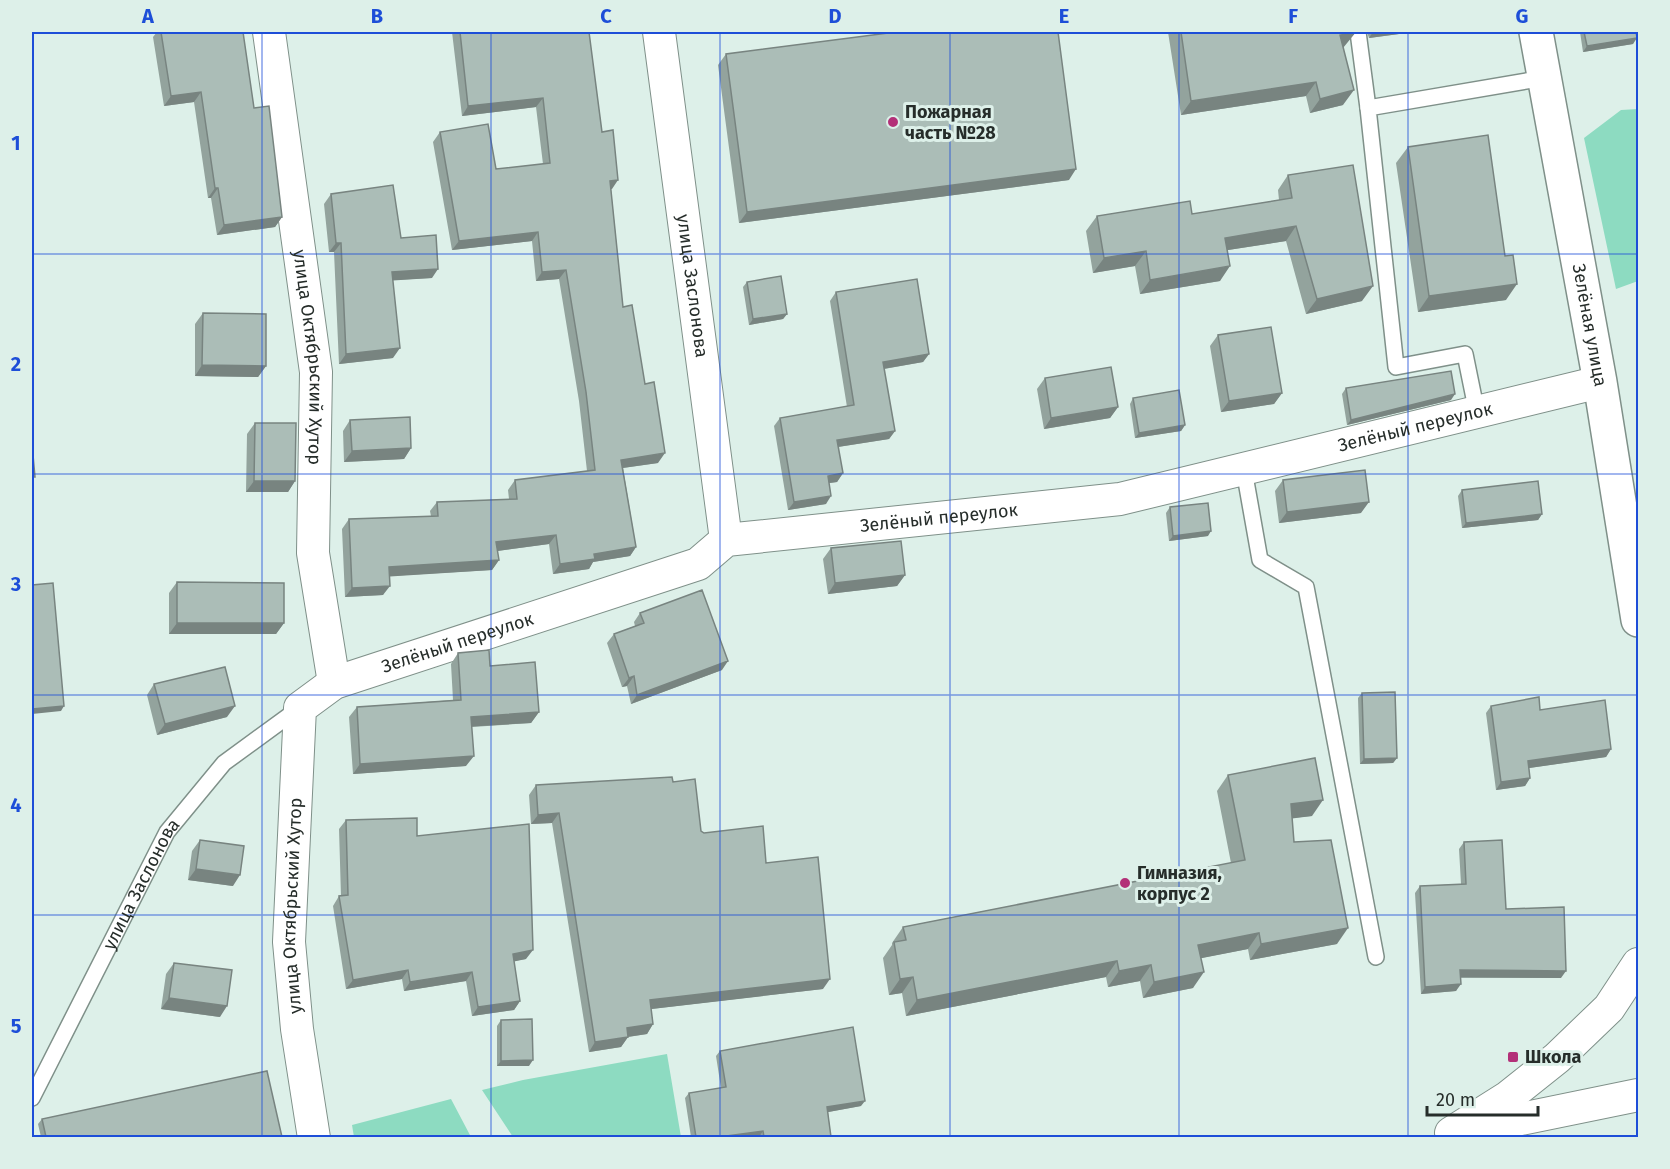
<svg xmlns="http://www.w3.org/2000/svg" width="1670" height="1169" font-family="'Fira Sans',sans-serif">
<rect width="100%" height="100%" fill="#ddf0e9"/>
<path fill="#8ddbc1" d="M 1638,109 L 1638,281 L 1616,289 L 1584,138 L 1621,110 Z
M 667,1054 L 681,1137 L 513,1137 L 482,1090 L 523,1080 Z
M 451,1099 L 471,1137 L 354,1137 L 352,1125 Z"/>
<g fill="none" stroke-linecap="round" stroke-linejoin="round">
<g stroke="#7f9089" stroke-width="18">
<g id="lane">
<path d="M 1358,32 L 1368,108"/>
<path d="M 1477,413 L 1465,354 L 1396,367 L 1368,108 L 1544,78"/>
<path d="M 1244,470 L 1260,560 L 1306,587 L 1376,957"/>
<path id="s1" d="M 32,1098 L 167,832 L 224,763 L 298,709"/>
</g>
</g>
<g stroke="#7f9089" stroke-width="34">
<g id="street">
<path id="s2" d="M 269,32 L 316,372 L 313,553 L 334,683"/>
<path id="s3" d="M 659,32 L 726,540"/>
<path d="M 1472,1129 L 1638,1095"/>
<path d="M 1451,1133 L 1508,1097 L 1557,1058 L 1609,1008 L 1638,964"/>
<path id="s4" d="M 314,1138 L 297,1029 L 289,942 L 300,708 L 334,683 L 698,564 L 726,540 L 1120,499 L 1600,382"/>
</g>
</g>
<g stroke="#7f9089" stroke-width="36">
<g id="secondary">
<path id="s5" d="M 1536,32 L 1600,382 L 1638,620"/>
</g>
</g>
<use href="#lane" stroke="#fff" stroke-width="15"/>
<use href="#street" stroke="#fff" stroke-width="32"/>
<use href="#secondary" stroke="#fff" stroke-width="33"/>
</g>
<path fill="#93a39d" d="M 157,32 L 243,32 L 254,108 L 282,217 L 275,227 L 217,235 L 211,198 L 208,198 L 194,102 L 164,106 L 153,37 Z
M 452,32 L 589,32 L 602,132 L 612,189 L 611,189 L 623,307 L 658,463 L 623,468 L 636,547 L 630,556 L 593,562 L 589,569 L 553,574 L 549,544 L 497,551 L 499,560 L 492,570 L 389,576 L 383,595 L 345,597 L 342,529 L 349,519 L 431,516 L 430,511 L 437,502 L 509,499 L 508,490 L 515,480 L 587,471 L 579,401 L 559,279 L 536,281 L 532,241 L 452,250 L 433,142 L 440,132 L 496,169 L 543,164 L 536,107 L 462,116 Z
M 1168,32 L 1356,32 L 1343,47 L 1343,105 L 1310,113 L 1306,96 L 1181,115 Z
M 1367,32 L 1414,32 L 1369,38 Z
M 1580,32 L 1636,32 L 1633,44 L 1583,52 Z
M 726,54 L 1069,180 L 739,223 L 718,65 Z
M 1408,147 L 1505,256 L 1506,300 L 1418,312 L 1396,163 Z
M 1288,175 L 1362,301 L 1306,314 L 1286,241 L 1228,250 L 1220,281 L 1140,294 L 1135,266 L 1093,273 L 1086,231 L 1097,216 L 1192,214 L 1279,200 L 1278,190 Z
M 331,194 L 401,238 L 432,278 L 393,280 L 393,358 L 339,364 L 334,252 L 329,252 L 324,204 Z
M 747,282 L 787,314 L 783,319 L 749,325 L 743,287 Z
M 836,292 L 929,354 L 923,362 L 884,369 L 895,431 L 889,439 L 838,447 L 843,473 L 837,482 L 829,483 L 826,504 L 788,510 L 774,426 L 780,418 L 847,407 L 830,301 Z
M 203,313 L 266,366 L 258,377 L 195,376 L 195,324 Z
M 1218,335 L 1282,393 L 1274,404 L 1221,412 L 1210,346 Z
M 1045,378 L 1118,407 L 1110,418 L 1044,429 L 1037,389 Z
M 1346,388 L 1451,400 L 1347,425 L 1342,394 Z
M 1133,398 L 1185,425 L 1181,431 L 1135,438 L 1130,404 Z
M 350,420 L 411,448 L 404,459 L 344,462 L 343,431 Z
M 255,423 L 295,481 L 288,492 L 246,492 L 247,434 Z
M 1283,480 L 1361,513 L 1279,523 L 1275,491 Z
M 1462,490 L 1542,514 L 1538,520 L 1462,528 L 1458,496 Z
M 1170,507 L 1208,536 L 1169,541 L 1166,513 Z
M 831,548 L 905,575 L 897,586 L 828,594 L 823,559 Z
M 177,582 L 284,623 L 276,634 L 169,634 L 169,593 Z
M 640,613 L 722,670 L 631,704 L 627,686 L 622,687 L 607,643 L 614,634 L 635,626 L 634,622 Z
M 458,653 L 490,666 L 539,712 L 531,723 L 472,727 L 466,766 L 353,774 L 349,717 L 357,707 L 453,700 L 451,664 Z
M 154,684 L 227,717 L 157,735 L 147,695 Z
M 1362,693 L 1397,758 L 1393,763 L 1360,764 L 1358,698 Z
M 1491,706 L 1540,710 L 1611,749 L 1606,757 L 1529,768 L 1530,778 L 1525,786 L 1496,790 L 1486,713 Z
M 1228,775 L 1312,816 L 1292,818 L 1294,842 L 1337,944 L 1250,960 L 1248,949 L 1201,958 L 1193,988 L 1143,998 L 1140,981 L 1108,987 L 1106,977 L 906,1016 L 902,993 L 889,995 L 883,958 L 892,945 L 892,943 L 903,927 L 1231,863 L 1217,791 Z
M 673,782 L 701,831 L 704,833 L 766,863 L 823,989 L 651,1009 L 653,1024 L 647,1034 L 628,1037 L 621,1047 L 589,1052 L 552,823 L 531,824 L 529,795 L 536,785 Z
M 346,820 L 417,836 L 526,959 L 514,961 L 520,1001 L 514,1010 L 472,1016 L 466,981 L 404,991 L 402,979 L 346,989 L 333,906 L 339,896 L 341,896 L 339,829 Z
M 200,840 L 233,886 L 188,880 L 192,851 Z
M 1464,842 L 1506,909 L 1561,978 L 1461,978 L 1456,991 L 1421,994 L 1415,893 L 1420,886 L 1461,884 L 1459,849 Z
M 174,963 L 220,1017 L 161,1009 L 166,974 Z
M 501,1020 L 529,1066 L 497,1066 L 497,1026 Z
M 720,1051 L 861,1106 L 828,1112 L 831,1137 L 691,1137 L 685,1098 L 689,1093 L 721,1088 L 716,1056 Z
M 42,1119 L 282,1137 L 41,1137 L 38,1124 Z"/>
<path fill="#788480" d="M 1349,32 L 1356,32 L 1343,48 L 1340,35 Z
M 1373,32 L 1414,32 L 1369,38 Z
M 1637,38 L 1633,44 L 1583,52 L 1587,46 Z
M 1316,82 L 1306,96 L 1181,115 L 1191,101 Z
M 1354,90 L 1343,105 L 1310,113 L 1320,99 Z
M 201,92 L 194,102 L 164,106 L 171,96 Z
M 543,98 L 536,107 L 462,116 L 468,106 Z
M 1076,169 L 1069,180 L 739,223 L 747,212 Z
M 618,180 L 612,189 L 603,190 L 610,181 Z
M 215,188 L 218,188 L 211,198 L 208,198 Z
M 282,217 L 275,227 L 217,235 L 224,225 Z
M 1296,226 L 1286,241 L 1215,252 L 1225,238 Z
M 538,232 L 532,241 L 452,250 L 459,241 Z
M 336,243 L 341,243 L 334,252 L 329,252 Z
M 1146,251 L 1135,266 L 1093,273 L 1104,258 Z
M 1230,266 L 1220,281 L 1140,294 L 1150,280 Z
M 438,269 L 432,278 L 385,281 L 392,272 Z
M 566,270 L 559,279 L 536,281 L 542,272 Z
M 1517,284 L 1506,300 L 1418,312 L 1429,296 Z
M 1373,286 L 1362,301 L 1306,314 L 1317,299 Z
M 787,314 L 783,319 L 749,325 L 753,319 Z
M 400,348 L 393,358 L 339,364 L 346,354 Z
M 929,354 L 923,362 L 877,370 L 883,362 Z
M 202,365 L 266,366 L 258,377 L 195,376 Z
M 1282,393 L 1274,404 L 1221,412 L 1229,401 Z
M 1455,394 L 1451,400 L 1347,425 L 1351,420 Z
M 1118,407 L 1110,418 L 1044,429 L 1051,418 Z
M 1185,425 L 1181,431 L 1135,438 L 1139,433 Z
M 895,431 L 889,439 L 831,448 L 837,440 Z
M 411,448 L 404,459 L 344,462 L 352,451 Z
M 665,453 L 658,463 L 615,469 L 621,460 Z
M 843,473 L 837,482 L 822,484 L 828,476 Z
M 254,481 L 295,481 L 288,492 L 246,492 Z
M 831,496 L 826,504 L 788,510 L 794,502 Z
M 1369,502 L 1361,513 L 1279,523 L 1287,512 Z
M 1542,514 L 1538,520 L 1462,528 L 1466,523 Z
M 1211,531 L 1208,536 L 1169,541 L 1173,536 Z
M 556,535 L 549,544 L 490,552 L 496,542 Z
M 636,547 L 630,556 L 593,562 L 589,569 L 553,574 L 560,564 L 594,554 Z
M 499,560 L 492,570 L 382,577 L 389,567 Z
M 905,575 L 897,586 L 828,594 L 835,583 Z
M 390,586 L 383,595 L 345,597 L 352,588 Z
M 177,623 L 284,623 L 276,634 L 169,634 Z
M 728,661 L 722,670 L 631,704 L 637,695 Z
M 634,676 L 627,686 L 622,687 L 629,678 Z
M 64,706 L 61,711 L 32,714 L 32,709 Z
M 235,706 L 227,717 L 157,735 L 165,724 Z
M 539,712 L 531,723 L 464,727 L 471,717 Z
M 1611,749 L 1606,757 L 1523,769 L 1528,761 Z
M 474,756 L 466,766 L 353,774 L 360,764 Z
M 1397,758 L 1393,763 L 1360,764 L 1364,759 Z
M 1530,778 L 1525,786 L 1496,790 L 1501,782 Z
M 1323,800 L 1312,816 L 1280,820 L 1291,804 Z
M 559,813 L 552,823 L 531,824 L 538,815 Z
M 196,869 L 240,875 L 233,886 L 188,880 Z
M 1348,928 L 1337,944 L 1250,960 L 1261,944 Z
M 1259,933 L 1248,949 L 1187,961 L 1198,945 Z
M 533,950 L 526,959 L 507,963 L 513,954 Z
M 1117,961 L 1106,977 L 906,1016 L 917,1000 Z
M 1151,965 L 1140,981 L 1108,987 L 1119,971 Z
M 408,970 L 402,979 L 346,989 L 353,980 Z
M 1460,970 L 1566,971 L 1561,978 L 1455,977 Z
M 472,972 L 466,981 L 404,991 L 410,982 Z
M 1204,972 L 1193,988 L 1143,998 L 1154,982 Z
M 913,977 L 902,993 L 889,995 L 900,979 Z
M 830,979 L 823,989 L 643,1010 L 650,1000 Z
M 1461,984 L 1456,991 L 1421,994 L 1425,987 Z
M 169,998 L 227,1006 L 220,1017 L 161,1009 Z
M 520,1001 L 514,1010 L 472,1016 L 478,1007 Z
M 653,1024 L 647,1034 L 620,1038 L 627,1028 Z
M 628,1037 L 621,1047 L 589,1052 L 595,1042 Z
M 533,1060 L 529,1066 L 497,1066 L 501,1061 Z
M 865,1101 L 861,1106 L 823,1113 L 827,1107 Z
M 763,1131 L 759,1137 L 719,1137 Z"/>
<path fill="#abbdb7" stroke="#788480" stroke-width="1.5" d="M 161,32 L 243,32 L 254,108 L 269,106 L 282,217 L 224,225 L 218,188 L 215,188 L 201,92 L 171,96 Z
M 460,32 L 589,32 L 602,132 L 613,130 L 618,180 L 610,181 L 623,307 L 632,305 L 645,384 L 654,382 L 665,453 L 621,460 L 636,547 L 594,554 L 595,559 L 560,564 L 556,535 L 496,542 L 499,560 L 389,567 L 390,586 L 352,588 L 349,519 L 438,516 L 437,502 L 517,499 L 515,480 L 595,470 L 586,392 L 566,270 L 542,272 L 538,232 L 459,241 L 440,132 L 488,124 L 496,169 L 550,163 L 543,98 L 468,106 Z
M 896,32 L 1058,32 L 1076,169 L 747,212 L 726,54 Z
M 1181,32 L 1353,32 L 1353,33 L 1340,35 L 1354,90 L 1320,99 L 1316,82 L 1191,101 Z
M 1584,32 L 1636,32 L 1637,38 L 1587,46 Z
M 1488,135 L 1505,256 L 1513,255 L 1517,284 L 1429,296 L 1408,147 Z
M 1353,165 L 1373,286 L 1317,299 L 1296,226 L 1225,238 L 1230,266 L 1150,280 L 1146,251 L 1104,258 L 1097,216 L 1190,201 L 1192,214 L 1292,198 L 1288,175 Z
M 393,185 L 401,238 L 436,235 L 438,269 L 392,272 L 400,348 L 346,354 L 341,243 L 336,243 L 331,194 Z
M 781,276 L 787,314 L 753,319 L 747,282 Z
M 917,279 L 929,354 L 883,362 L 895,431 L 837,440 L 843,473 L 828,476 L 831,496 L 794,502 L 780,418 L 854,405 L 836,292 Z
M 203,313 L 266,314 L 266,366 L 202,365 Z
M 1271,327 L 1282,393 L 1229,401 L 1218,335 Z
M 1111,367 L 1118,407 L 1051,418 L 1045,378 Z
M 1451,371 L 1455,394 L 1351,420 L 1346,388 Z
M 1179,390 L 1185,425 L 1139,433 L 1133,398 Z
M 410,417 L 411,448 L 352,451 L 350,420 Z
M 255,423 L 296,423 L 295,481 L 254,481 Z
M 32,444 L 35,477 L 32,477 Z
M 1365,470 L 1369,502 L 1287,512 L 1283,480 Z
M 1538,481 L 1542,514 L 1466,523 L 1462,490 Z
M 1208,503 L 1211,531 L 1173,536 L 1170,507 Z
M 901,541 L 905,575 L 835,583 L 831,548 Z
M 177,582 L 284,583 L 284,623 L 177,623 Z
M 53,583 L 64,706 L 32,709 L 32,585 Z
M 702,590 L 728,661 L 637,695 L 634,676 L 629,678 L 614,634 L 644,623 L 640,613 Z
M 489,650 L 490,666 L 535,662 L 539,712 L 471,717 L 474,756 L 360,764 L 357,707 L 461,700 L 458,653 Z
M 225,667 L 235,706 L 165,724 L 154,684 Z
M 1395,692 L 1397,758 L 1364,759 L 1362,693 Z
M 1539,697 L 1540,710 L 1605,700 L 1611,749 L 1528,761 L 1530,778 L 1501,782 L 1491,706 Z
M 1315,758 L 1323,800 L 1291,804 L 1294,842 L 1331,840 L 1348,928 L 1261,944 L 1259,933 L 1198,945 L 1204,972 L 1154,982 L 1151,965 L 1119,971 L 1117,961 L 917,1000 L 913,977 L 900,979 L 894,942 L 906,940 L 903,927 L 1245,860 L 1228,775 Z
M 672,777 L 673,782 L 695,779 L 701,831 L 704,833 L 763,826 L 766,863 L 818,857 L 830,979 L 650,1000 L 653,1024 L 627,1028 L 628,1037 L 595,1042 L 559,813 L 538,815 L 536,785 Z
M 417,818 L 417,836 L 529,824 L 533,950 L 513,954 L 520,1001 L 478,1007 L 472,972 L 410,982 L 408,970 L 353,980 L 339,896 L 348,895 L 346,820 Z
M 200,840 L 244,846 L 240,875 L 196,869 Z
M 1502,840 L 1506,909 L 1564,907 L 1566,971 L 1460,970 L 1461,984 L 1425,987 L 1420,886 L 1466,884 L 1464,842 Z
M 174,963 L 232,970 L 227,1006 L 169,998 Z
M 532,1019 L 533,1060 L 501,1061 L 501,1020 Z
M 853,1027 L 865,1101 L 827,1107 L 831,1137 L 800,1137 L 800,1136 L 786,1137 L 764,1137 L 763,1131 L 719,1137 L 696,1137 L 689,1093 L 726,1087 L 720,1051 Z
M 267,1071 L 282,1137 L 46,1137 L 42,1119 Z"/>
<path fill="none" stroke="#1d4ed8" stroke-width="1.5" stroke-opacity="0.55" d="M 262,32 L 262,1138M 491,32 L 491,1138M 720,32 L 720,1138M 950,32 L 950,1138M 1179,32 L 1179,1138M 1408,32 L 1408,1138M 32,254 L 1638,254M 32,474 L 1638,474M 32,695 L 1638,695M 32,915 L 1638,915"/>
<g fill="#b33078" stroke="#ddf0e9" stroke-width="2">
<circle cx="893" cy="122" r="6"/>
<circle cx="1125" cy="883" r="6"/>
<rect x="1507" y="1051" width="12" height="12" rx="3"/>
</g>
<g text-anchor="middle" stroke-width="6" stroke-linejoin="round" paint-order="stroke">
<g font-size="18" font-weight="bold" fill="#262d2a" stroke="#ddf0e9" text-anchor="start">
<text x="905" y="118">Пожарная<tspan x="905" dy="21">часть №28</tspan></text>
<text x="1137" y="879">Гимназия,<tspan x="1137" dy="21">корпус 2</tspan></text>
<text x="1525" y="1063">Школа</text>
</g>
<g font-size="18" fill="#262d2a" stroke="#ddf0e9">
<text dy="6" stroke="none"><textPath href="#s3" startOffset="256">улица Заслонова</textPath></text>
<text dy="6" stroke="none"><textPath href="#s5" startOffset="298">Зелёная улица</textPath></text>
<text dy="6" stroke="none"><textPath href="#s2" startOffset="328">улица Октябрьский Хутор</textPath></text>
<text dy="6" stroke="none"><textPath href="#s4" startOffset="1594">Зелёный переулок</textPath></text>
<text dy="6" stroke="none"><textPath href="#s4" startOffset="1108">Зелёный переулок</textPath></text>
<text dy="6" stroke="none"><textPath href="#s4" startOffset="604">Зелёный переулок</textPath></text>
<text dy="6" stroke="none"><textPath href="#s1" startOffset="240">улица Заслонова</textPath></text>
<text dy="6" stroke="none"><textPath href="#s4" startOffset="234">улица Октябрьский Хутор</textPath></text>
</g>
</g>
<rect width="1670" height="1169" fill="none" stroke="#ddf0e9" stroke-width="66"/>
<path d="M1427 1106v9h111v-9" fill="none" stroke="#262d2a" stroke-width="3"/>
<text x="1436" y="1106" font-size="18" fill="#262d2a" stroke="#ddf0e9" stroke-width="4.5" paint-order="stroke">20 m</text>
<rect x="33" y="33" width="1604" height="1103" fill="none" stroke="#1d4ed8" stroke-width="2"/>
<g font-size="20" text-anchor="middle" font-weight="bold" fill="#1d4ed8">
<text x="148" y="23">A</text>
<text x="377" y="23">B</text>
<text x="606" y="23">C</text>
<text x="835" y="23">D</text>
<text x="1064" y="23">E</text>
<text x="1293" y="23">F</text>
<text x="1522" y="23">G</text>
<text x="16" y="150">1</text>
<text x="16" y="371">2</text>
<text x="16" y="591">3</text>
<text x="16" y="812">4</text>
<text x="16" y="1033">5</text>
</g>
</svg>
